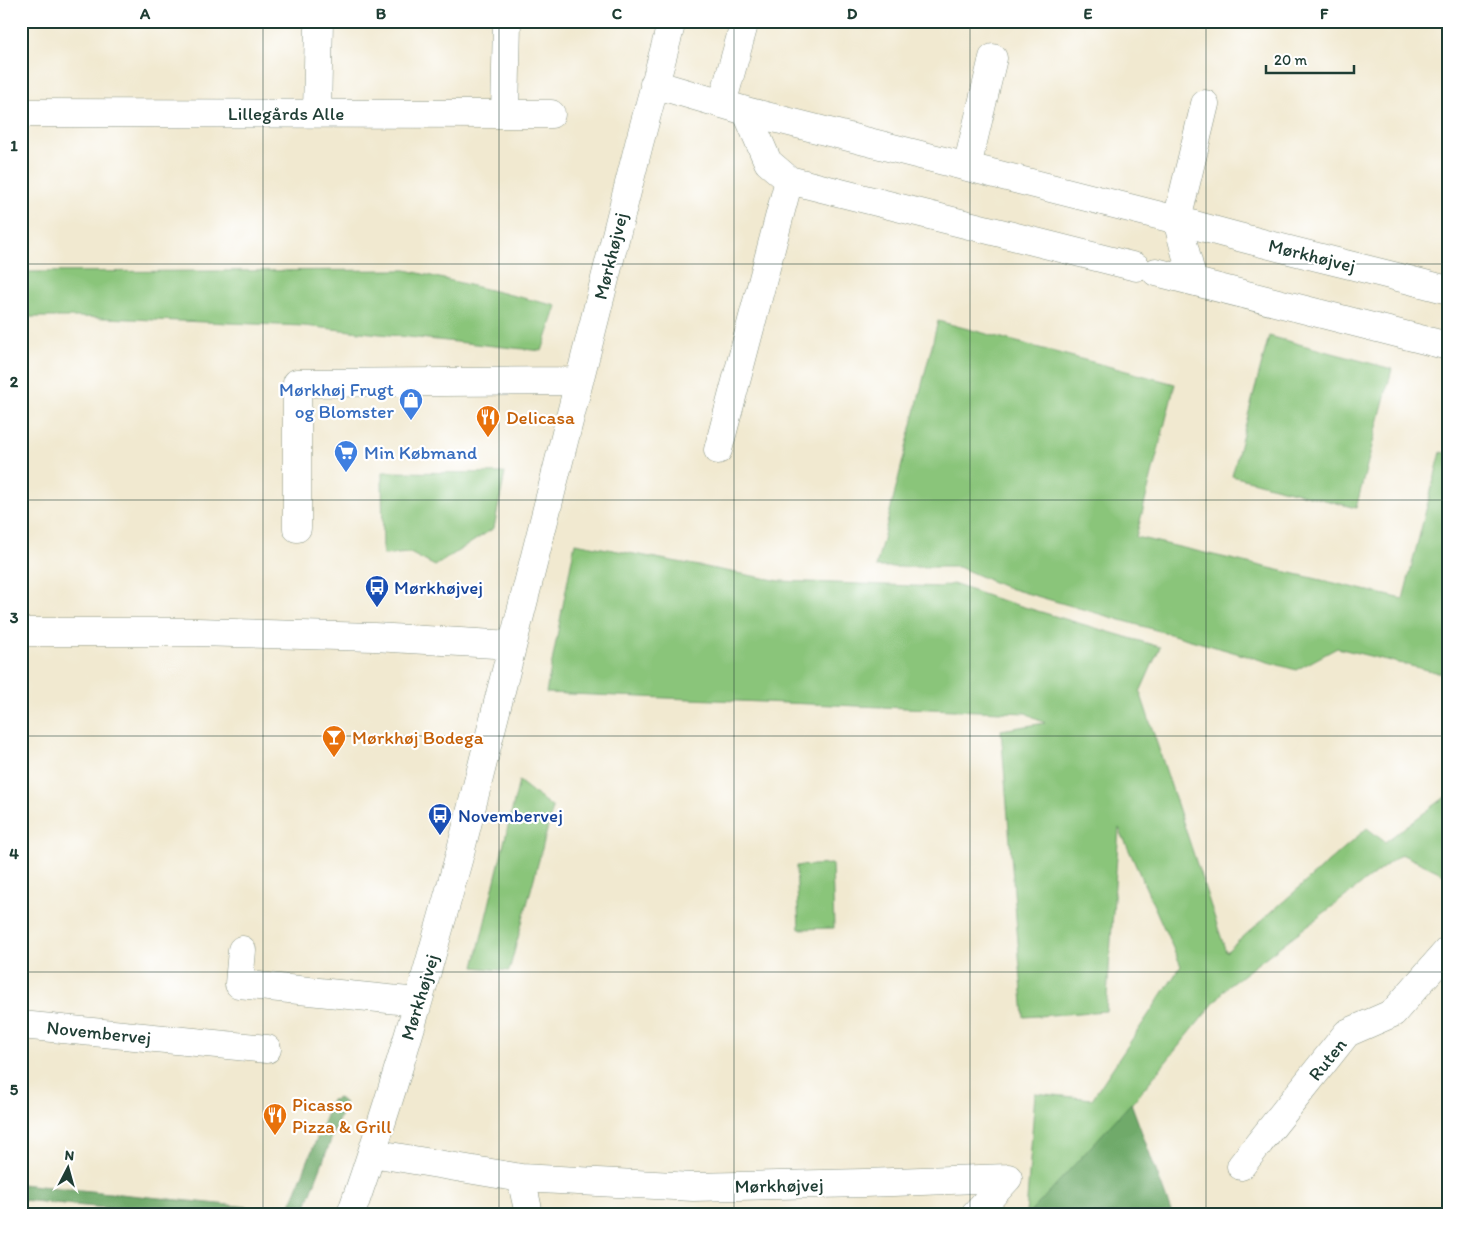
<svg xmlns="http://www.w3.org/2000/svg" width="1469" height="1235" font-family="Itim,sans-serif">
<rect width="100%" height="100%" fill="#fff"/>
<filter id="ink" filterUnits="userSpaceOnUse"><feTurbulence type="fractalNoise" baseFrequency=".02" numOctaves="2"/><feDisplacementMap in="SourceGraphic" scale="10" xChannelSelector="R" yChannelSelector="G"/><feConvolveMatrix kernelMatrix="1 2 1 2 8 2 1 2 1" color-interpolation-filters="sRGB"/></filter>
<filter id="wash" filterUnits="userSpaceOnUse"><feTurbulence type="fractalNoise" baseFrequency=".0096" numOctaves="4" result="noise"/><feDisplacementMap in="SourceGraphic" scale="20" xChannelSelector="R" yChannelSelector="G"/><feGaussianBlur stdDeviation="1.12" result="paint"/><feColorMatrix in="noise" values="0 0 0 0 0 0 0 0 0 0 0 0 0 0 0 0 0 1.4 0 .05"/><feComposite in="paint" operator="in"/></filter>
<g filter="url(#wash)">
<rect width="100%" height="100%" fill="#f1e9d0"/>
<path fill="#8ac57a" stroke="#548157" d="M 406,270 L 557,306 L 542,351 L 304,326 L 80,317 L 21,317 L 21,272 Z
M 938,321 L 1175,384 L 1136,537 L 1403,599 L 1441,452 L 1448,454 L 1448,675 L 1337,648 L 1296,670 L 1005,587 L 959,567 L 876,567 Z
M 1269,336 L 1392,369 L 1356,508 L 1232,476 Z
M 382,472 L 505,473 L 494,528 L 435,566 L 410,553 L 383,555 Z
M 575,543 L 780,581 L 940,587 L 953,584 L 997,599 L 1160,647 L 1140,692 L 1226,952 L 1367,828 L 1385,842 L 1448,795 L 1448,876 L 1401,854 L 1227,987 L 1098,1145 L 1029,1214 L 1026,1214 L 1035,1093 L 1092,1099 L 1181,966 L 1119,828 L 1106,1011 L 1024,1017 L 1001,730 L 1045,723 L 1026,713 L 546,693 Z
M 519,781 L 553,808 L 509,971 L 474,967 Z
M 832,864 L 834,928 L 799,929 L 796,866 Z"/>
<path fill="#6faa6a" stroke="#47744f" d="M 339,1098 L 345,1103 L 303,1214 L 169,1214 L 21,1200 L 21,1184 L 288,1211 L 332,1100 Z
M 1131,1103 L 1172,1214 L 1029,1214 Z"/>
</g>
<g filter="url(#ink)">
<g fill="none" stroke-linecap="round" stroke-linejoin="round">
<g stroke="#889382" stroke-width="29">
<path id="minor" d="M 654,84 L 746,111 L 1177,220 C 1266,246 1358,266 1448,290
M 722,104 L 745,21
M 746,111 L 768,162 L 789,180 L 1136,267
M 21,113 L 551,114
M 317,113 L 319,21
M 505,114 L 507,21
M 967,167 L 993,58
M 1156,272 L 1448,346
M 1193,281 L 1177,220 L 1205,104
M 718,450 L 789,180
M 297,528 L 297,383 L 579,381
M 21,632 L 196,632 L 374,637 L 512,645
M 242,950 L 239,984 L 418,1002
M 21,1025 L 267,1049
M 372,1153 L 521,1178 L 693,1187 L 864,1183 L 1008,1178
M 1241,1166 L 1347,1033 L 1393,1013 L 1448,950
M 521,1178 L 529,1214
M 351,1214 C 392,1097 426,977 459,857 L 639,144 L 672,21
M 975,1214 L 1008,1178"/>
</g>
<use href="#minor" stroke="#fff" stroke-width="28"/>
</g>
</g>
<path fill="none" stroke="#1f3d34" stroke-width="1" stroke-opacity="0.55" d="M 263,21 L 263,1214M 499,21 L 499,1214M 734,21 L 734,1214M 970,21 L 970,1214M 1206,21 L 1206,1214M 21,264 L 1448,264M 21,500 L 1448,500M 21,736 L 1448,736M 21,972 L 1448,972"/>
<defs>
<g id="shop-pin" transform="scale(1.25)"><path d="M0 17L-7.5 6A9.5 9.5 0 1 1 7.5 6Z" fill="#3f7fe0" stroke="#fff"/><path d="M-5-2.5h2.3a2.7 3.5 0 0 1 5.4 0H5L5.5 6h-11ZM-1.5-2.5h3a1.5 2.3 0 0 0-3 0Z" fill="#fff"/></g>
<g id="restaurant-pin" transform="scale(1.25)"><path d="M0 17L-7.5 6A9.5 9.5 0 1 1 7.5 6Z" fill="#e8710a" stroke="#fff"/><path d="M-5-6h1v4h1v-4h1v4h1v-4h1v5L-1.5 .5V6h-2V.5L-5-1ZM5-6V6H3V1.5H1.5Q1.5-4 5-6Z" fill="#fff"/></g>
<g id="supermarket-pin" transform="scale(1.25)"><path d="M0 17L-7.5 6A9.5 9.5 0 1 1 7.5 6Z" fill="#3f7fe0" stroke="#fff"/><path d="M-6-5.5h2.5l.6 2H6L4.5 2H-2.5L-4.4-4H-6ZM-1.5 3.2a1.3 1.3 0 1 0 .1 0ZM3 3.2a1.3 1.3 0 1 0 .1 0Z" fill="#fff"/></g>
<g id="bus-pin" transform="scale(1.25)"><path d="M0 17L-7.5 6A9.5 9.5 0 1 1 7.5 6Z" fill="#1a4fb4" stroke="#fff"/><path d="M-5-6H5V4H4V6H2V4H-2V6H-4V4H-5ZM-3.5-4V0h7V-4ZM-3.5 1.2v1.5H-2V1.2ZM2 1.2v1.5H3.5V1.2Z" fill="#fff"/></g>
<g id="bar-pin" transform="scale(1.25)"><path d="M0 17L-7.5 6A9.5 9.5 0 1 1 7.5 6Z" fill="#e8710a" stroke="#fff"/><path d="M-6-5H6L.8 .8V4.5H3.5V6h-7V4.5H-.8V.8Z" fill="#fff"/></g>
</defs>
<g fill-rule="evenodd">
<use href="#shop-pin" x="411" y="400"/>
<use href="#restaurant-pin" x="488" y="417"/>
<use href="#supermarket-pin" x="346" y="452"/>
<use href="#bus-pin" x="377" y="587"/>
<use href="#bar-pin" x="334" y="737"/>
<use href="#bus-pin" x="440" y="815"/>
<use href="#restaurant-pin" x="275" y="1115"/>
</g>
<g text-anchor="middle" stroke-width="4.5" stroke-linejoin="round" paint-order="stroke">
<g font-size="19" fill="#1f3d34" stroke="#fff">
<text x="286" y="120">Lillegårds Alle</text>
<text transform="translate(1312 255) rotate(14)" y="7">Mørkhøjvej</text>
<text transform="translate(610 256) rotate(-76)" y="7">Mørkhøjvej</text>
<text transform="translate(419 997) rotate(-73)" y="7">Mørkhøjvej</text>
<text transform="translate(99 1032) rotate(6)" y="7">Novembervej</text>
<text transform="translate(1327 1059) rotate(-51)" y="7">Ruten</text>
<text transform="translate(779 1185) rotate(-1)" y="7">Mørkhøjvej</text>
</g>
<g font-size="19" fill="#366cbe" stroke="#fff" text-anchor="end">
<text x="394" y="396">Mørkhøj Frugt<tspan x="394" dy="22">og Blomster</tspan></text>
<text x="364" y="459" text-anchor="start">Min Købmand</text>
</g>
<g font-size="19" fill="#c56008" stroke="#fff" text-anchor="start">
<text x="506" y="424">Delicasa</text>
<text x="352" y="744">Mørkhøj Bodega</text>
<text x="292" y="1111">Picasso<tspan x="292" dy="22">Pizza &amp; Grill</tspan></text>
</g>
<g font-size="19" fill="#164399" stroke="#fff" text-anchor="start">
<text x="394" y="594">Mørkhøjvej</text>
<text x="458" y="822">Novembervej</text>
</g>
</g>
<rect width="1469" height="1235" fill="none" stroke="#fff" stroke-width="55"/>
<g transform="translate(68 1168) rotate(6)" stroke="#ffffff" stroke-width="4" paint-order="stroke">
<path d="M0-4L9 19L0 12L-9 19Z" fill="#1f3d34"/>
<text y="-8" font-size="14" font-weight="bold" text-anchor="middle" fill="#1f3d34">N</text>
</g>
<path d="M1266 65v8h88v-8" fill="none" stroke="#1f3d34" stroke-width="2.5"/>
<text x="1274" y="65" font-size="15" fill="#1f3d34" stroke="#ffffff" stroke-width="4" paint-order="stroke">20 m</text>
<rect x="28" y="28" width="1414" height="1180" fill="none" stroke="#1f3d34" stroke-width="2"/>
<g font-size="16" text-anchor="middle" font-weight="bold" fill="#1f3d34">
<text x="145" y="19">A</text>
<text x="381" y="19">B</text>
<text x="617" y="19">C</text>
<text x="852" y="19">D</text>
<text x="1088" y="19">E</text>
<text x="1324" y="19">F</text>
<text x="14" y="151">1</text>
<text x="14" y="387">2</text>
<text x="14" y="623">3</text>
<text x="14" y="859">4</text>
<text x="14" y="1095">5</text>
</g>
</svg>
